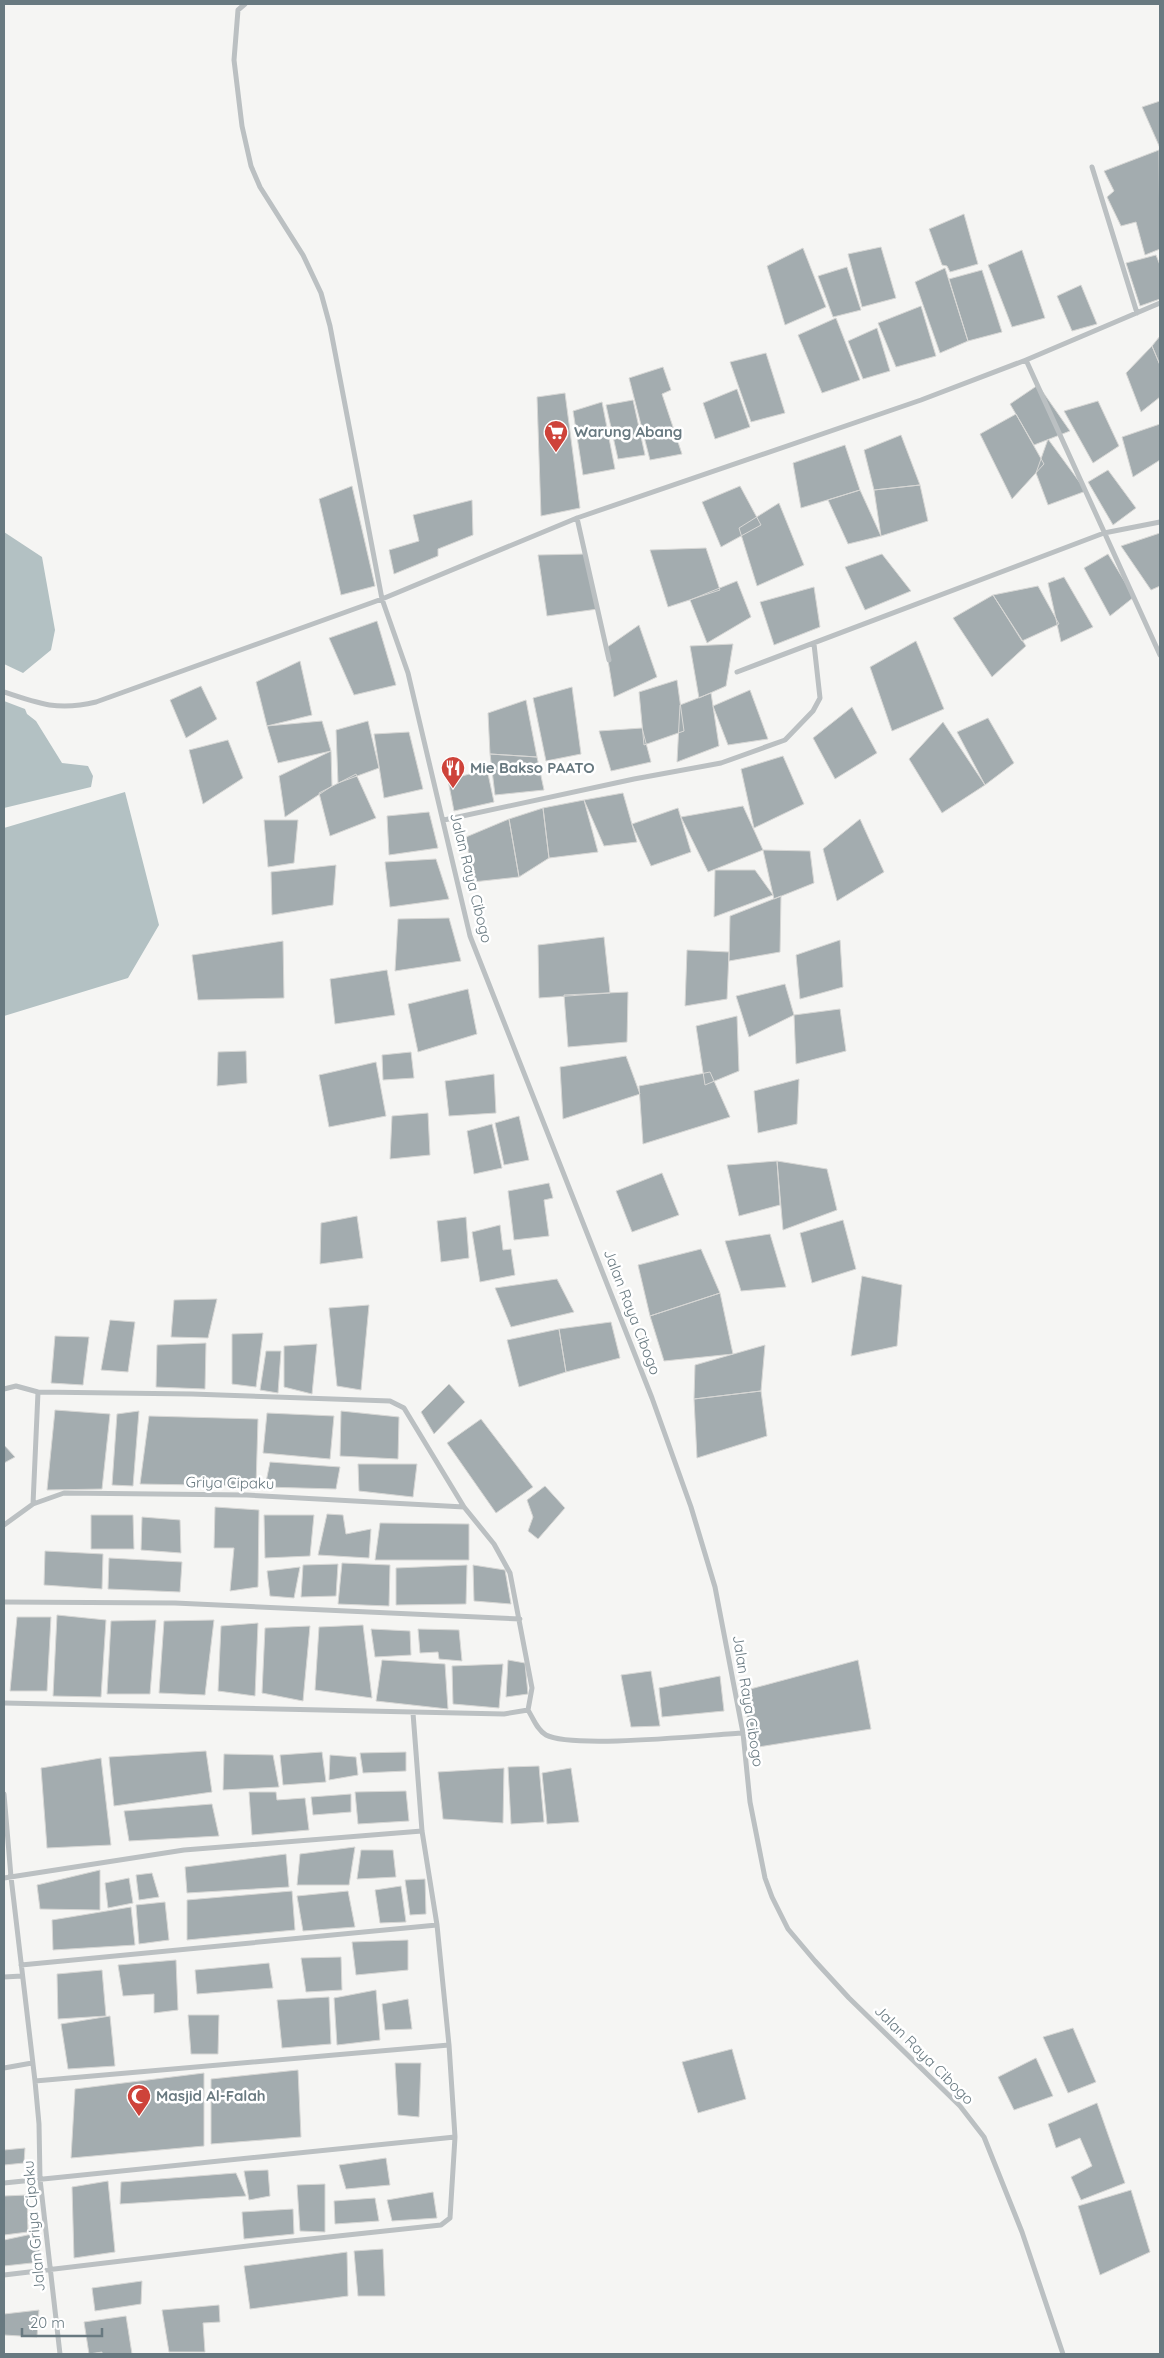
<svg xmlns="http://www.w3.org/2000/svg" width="1164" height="2358" font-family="Quicksand,sans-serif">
<rect width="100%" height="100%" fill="#f5f5f3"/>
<path fill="#b3c1c3" d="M 4,532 L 42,557 L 55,630 L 51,650 L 23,673 L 4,664 Z
M 4,701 L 25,709 L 27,714 L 36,721 L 62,763 L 88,766 L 93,776 L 91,787 L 4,808 Z
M 125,792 L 159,925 L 128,978 L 4,1016 L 4,828 Z"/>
<path fill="#a3acaf" stroke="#d7d7d5" d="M 1160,101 L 1160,148 L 1142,107 Z
M 1159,150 L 1160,249 L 1145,255 L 1136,222 L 1121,226 L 1107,197 L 1114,191 L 1104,171 Z
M 964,214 L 978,264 L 950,272 L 947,266 L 942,265 L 929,229 Z
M 881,247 L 896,298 L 862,307 L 848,254 Z
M 803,248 L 826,307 L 785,325 L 767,266 Z
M 1022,250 L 1045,318 L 1012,327 L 988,265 Z
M 1156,255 L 1160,265 L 1160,299 L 1140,306 L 1126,263 Z
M 847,267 L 861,310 L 833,317 L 818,276 Z
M 945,268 L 968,341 L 940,353 L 915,282 Z
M 982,270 L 1002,332 L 968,341 L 949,279 Z
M 1081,285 L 1097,324 L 1072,331 L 1057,296 Z
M 921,306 L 936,356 L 896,367 L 878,323 Z
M 836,318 L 860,380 L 822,393 L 798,335 Z
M 877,328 L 890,371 L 863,379 L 848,341 Z
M 1160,336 L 1160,365 L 1152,346 Z
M 1152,346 L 1160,365 L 1160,397 L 1141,412 L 1126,373 Z
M 766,353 L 785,413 L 751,422 L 730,362 Z
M 663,367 L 671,390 L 662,394 L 682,454 L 650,460 L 629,378 Z
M 1038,385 L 1070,431 L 1034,445 L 1010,404 Z
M 737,389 L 750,427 L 715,439 L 703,403 Z
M 565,393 L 580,508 L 541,516 L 537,397 Z
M 633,400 L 645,455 L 618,459 L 606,405 Z
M 1098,401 L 1119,446 L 1093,463 L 1064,411 Z
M 602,402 L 615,469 L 583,475 L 573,411 Z
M 1016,414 L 1044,464 L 1012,499 L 980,434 Z
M 1160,424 L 1160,460 L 1133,477 L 1122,437 Z
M 901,435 L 920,485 L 874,490 L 864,450 Z
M 1048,439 L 1086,491 L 1048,505 L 1036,473 Z
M 845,445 L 860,490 L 801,508 L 793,463 Z
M 1108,470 L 1136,508 L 1113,525 L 1088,482 Z
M 920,485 L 928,521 L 881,536 L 874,490 Z
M 352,486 L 375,586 L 341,595 L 319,499 Z
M 740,486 L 761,525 L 721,547 L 702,502 Z
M 860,490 L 881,536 L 848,544 L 828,500 Z
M 472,500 L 473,535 L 438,549 L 438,556 L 394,574 L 389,550 L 419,541 L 413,515 Z
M 779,503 L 804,565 L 757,586 L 739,528 Z
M 1160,533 L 1160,586 L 1151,590 L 1121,546 Z
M 706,548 L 720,590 L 668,607 L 650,550 Z
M 586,554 L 598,609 L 547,616 L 538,555 Z
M 882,554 L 911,591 L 865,610 L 845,567 Z
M 1108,554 L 1134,597 L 1110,616 L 1084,568 Z
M 1064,577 L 1093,627 L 1061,642 L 1048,583 Z
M 737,581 L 751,617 L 707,643 L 690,600 Z
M 1038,586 L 1059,624 L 1022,641 L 993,595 Z
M 814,587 L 820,627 L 774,645 L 760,602 Z
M 993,595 L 1026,646 L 992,677 L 953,618 Z
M 377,621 L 396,685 L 354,695 L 329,638 Z
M 639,625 L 657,677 L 614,697 L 606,648 Z
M 916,641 L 944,709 L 892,731 L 870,667 Z
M 733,644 L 726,686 L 699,698 L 690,646 Z
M 300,661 L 312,715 L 267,726 L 256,682 Z
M 677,680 L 684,731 L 644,745 L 639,692 Z
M 201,686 L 217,719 L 186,738 L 170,700 Z
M 572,687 L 581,754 L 546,761 L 533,698 Z
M 750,690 L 768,739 L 728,745 L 713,706 Z
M 711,693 L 719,746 L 677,762 L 680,705 Z
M 526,700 L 537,757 L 490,754 L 488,713 Z
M 852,707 L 877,753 L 835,779 L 813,738 Z
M 988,718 L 1014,763 L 985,785 L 957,732 Z
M 322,721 L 331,751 L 278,763 L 267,726 Z
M 368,721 L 379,768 L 338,783 L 336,730 Z
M 943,722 L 985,785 L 942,813 L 909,759 Z
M 642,728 L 651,762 L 611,771 L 599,731 Z
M 409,732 L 423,789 L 384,798 L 374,734 Z
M 228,740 L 243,778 L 203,804 L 189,750 Z
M 331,751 L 332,786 L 285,817 L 279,776 Z
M 490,754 L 537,757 L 544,790 L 495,795 Z
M 783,756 L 804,804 L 754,828 L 741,769 Z
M 487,769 L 494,802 L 454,811 L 448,780 Z
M 356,774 L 376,818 L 330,836 L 319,793 Z
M 623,793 L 637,842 L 604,846 L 584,800 Z
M 584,800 L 598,852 L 549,858 L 543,808 Z
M 743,806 L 763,850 L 708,872 L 681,817 Z
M 543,808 L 549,858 L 519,877 L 509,819 Z
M 678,808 L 691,852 L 651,866 L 632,824 Z
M 429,812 L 438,848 L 389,855 L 387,816 Z
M 509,819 L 519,877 L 473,882 L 466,837 Z
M 860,819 L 884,872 L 837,901 L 823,849 Z
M 264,820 L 298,820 L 294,863 L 268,867 Z
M 763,850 L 810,851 L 814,883 L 774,899 Z
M 436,859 L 449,899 L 390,907 L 385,862 Z
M 336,865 L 333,905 L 272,915 L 271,872 Z
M 715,870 L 755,870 L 773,895 L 714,917 Z
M 781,896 L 780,952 L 729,961 L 730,916 Z
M 449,918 L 461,961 L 395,971 L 398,919 Z
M 604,937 L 610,993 L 539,998 L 538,945 Z
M 840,940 L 843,987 L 800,999 L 796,955 Z
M 283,941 L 284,998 L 198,1000 L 192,955 Z
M 687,950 L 729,952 L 727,999 L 685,1006 Z
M 387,970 L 395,1015 L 335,1024 L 330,979 Z
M 785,984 L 794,1015 L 749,1037 L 736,996 Z
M 468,989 L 477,1034 L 418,1052 L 408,1004 Z
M 628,992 L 627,1042 L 568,1047 L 564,995 Z
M 840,1009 L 846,1051 L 796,1064 L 794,1015 Z
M 737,1016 L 739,1071 L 705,1085 L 696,1026 Z
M 246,1051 L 247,1083 L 217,1086 L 218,1052 Z
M 411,1052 L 414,1078 L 383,1080 L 382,1055 Z
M 626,1056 L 640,1094 L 563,1119 L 560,1067 Z
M 376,1062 L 386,1116 L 329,1127 L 319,1075 Z
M 710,1072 L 730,1117 L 643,1144 L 639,1086 Z
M 494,1074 L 496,1113 L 449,1116 L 445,1081 Z
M 799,1079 L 797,1124 L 758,1133 L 754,1091 Z
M 428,1113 L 430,1155 L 390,1159 L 392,1116 Z
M 519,1116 L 529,1160 L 504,1165 L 495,1123 Z
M 492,1124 L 502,1168 L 474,1174 L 467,1131 Z
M 777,1161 L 780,1205 L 739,1216 L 727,1165 Z
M 777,1161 L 827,1169 L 837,1210 L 783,1230 Z
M 662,1173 L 679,1215 L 632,1232 L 616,1191 Z
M 549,1183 L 553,1198 L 544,1200 L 549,1236 L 514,1240 L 508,1191 Z
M 357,1216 L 363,1258 L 320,1264 L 321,1223 Z
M 466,1217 L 469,1258 L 441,1262 L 437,1221 Z
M 843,1220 L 856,1269 L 812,1283 L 800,1233 Z
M 500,1225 L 503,1250 L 511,1249 L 515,1275 L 480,1282 L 472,1232 Z
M 770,1234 L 786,1287 L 741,1291 L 725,1241 Z
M 701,1249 L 720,1293 L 650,1316 L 638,1265 Z
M 862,1276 L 902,1285 L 897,1346 L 851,1356 Z
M 557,1279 L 574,1312 L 511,1327 L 495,1288 Z
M 720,1293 L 733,1354 L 664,1361 L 650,1316 Z
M 217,1299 L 208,1338 L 171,1337 L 174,1300 Z
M 369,1305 L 361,1390 L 337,1386 L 329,1308 Z
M 110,1320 L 135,1322 L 128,1372 L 101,1370 Z
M 611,1322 L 620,1358 L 566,1372 L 559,1329 Z
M 559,1329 L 566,1372 L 519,1387 L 507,1340 Z
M 263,1333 L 256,1387 L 232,1384 L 232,1334 Z
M 55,1336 L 89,1337 L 83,1385 L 51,1383 Z
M 206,1343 L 205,1389 L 156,1387 L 157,1345 Z
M 317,1344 L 312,1394 L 284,1387 L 284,1346 Z
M 765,1345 L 761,1391 L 694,1399 L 695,1365 Z
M 266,1351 L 281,1351 L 278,1393 L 260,1390 Z
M 449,1384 L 465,1402 L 434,1434 L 421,1412 Z
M 761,1391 L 767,1436 L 697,1458 L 694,1399 Z
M 55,1410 L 110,1414 L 102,1489 L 47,1490 Z
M 139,1411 L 133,1486 L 112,1485 L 117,1414 Z
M 341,1411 L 399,1417 L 398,1459 L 340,1456 Z
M 267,1413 L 334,1416 L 330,1459 L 263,1453 Z
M 149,1416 L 258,1419 L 256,1486 L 140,1484 Z
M 481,1419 L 533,1487 L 496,1513 L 447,1443 Z
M 4,1445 L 15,1457 L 4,1463 Z
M 270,1462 L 340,1467 L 336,1489 L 265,1487 Z
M 358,1464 L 417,1464 L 413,1497 L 359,1491 Z
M 545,1486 L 565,1508 L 538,1539 L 528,1531 L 533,1517 L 527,1500 Z
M 215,1507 L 259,1510 L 258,1587 L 230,1591 L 234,1548 L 214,1548 Z
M 327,1514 L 343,1515 L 346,1534 L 371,1529 L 369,1558 L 318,1555 Z
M 91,1515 L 133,1515 L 134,1549 L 91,1549 Z
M 264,1515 L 314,1515 L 310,1556 L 265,1558 Z
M 142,1517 L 180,1520 L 181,1553 L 141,1550 Z
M 380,1523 L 469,1524 L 469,1560 L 375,1560 Z
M 45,1551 L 103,1554 L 102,1589 L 44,1585 Z
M 109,1558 L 182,1562 L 180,1592 L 108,1589 Z
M 342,1563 L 390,1565 L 389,1606 L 338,1604 Z
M 338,1564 L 336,1596 L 301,1597 L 303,1565 Z
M 467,1565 L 466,1604 L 396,1605 L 396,1568 Z
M 473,1565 L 505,1570 L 511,1604 L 474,1601 Z
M 300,1567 L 294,1598 L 270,1596 L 267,1571 Z
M 57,1615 L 106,1620 L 101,1697 L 53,1696 Z
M 17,1617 L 51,1617 L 47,1691 L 10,1691 Z
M 156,1620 L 150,1694 L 107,1694 L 111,1621 Z
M 214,1620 L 205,1695 L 159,1693 L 164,1621 Z
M 258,1623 L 255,1696 L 218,1691 L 221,1626 Z
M 363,1625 L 372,1698 L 315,1690 L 319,1627 Z
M 310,1626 L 303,1701 L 262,1693 L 265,1628 Z
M 371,1629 L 410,1631 L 411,1655 L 375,1657 Z
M 418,1629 L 459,1630 L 462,1661 L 439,1659 L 438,1652 L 420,1653 Z
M 382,1660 L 445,1664 L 448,1709 L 376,1701 Z
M 508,1660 L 525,1663 L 528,1694 L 506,1697 Z
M 858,1660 L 871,1729 L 752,1748 L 743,1691 Z
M 503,1664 L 499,1708 L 453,1704 L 452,1666 Z
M 651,1671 L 660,1726 L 631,1727 L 621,1675 Z
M 720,1676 L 724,1711 L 662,1717 L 659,1688 Z
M 206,1751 L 212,1792 L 114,1806 L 109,1757 Z
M 322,1752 L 326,1782 L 283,1785 L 280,1755 Z
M 406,1752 L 406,1771 L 363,1773 L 360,1753 Z
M 224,1754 L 273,1755 L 279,1787 L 223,1790 Z
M 330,1755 L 356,1757 L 358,1775 L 329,1780 Z
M 101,1758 L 111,1845 L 47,1848 L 41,1768 Z
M 539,1766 L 544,1822 L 511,1824 L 508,1767 Z
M 504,1768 L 503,1823 L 443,1819 L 438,1772 Z
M 571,1768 L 579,1822 L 547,1824 L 542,1773 Z
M 406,1791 L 409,1821 L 358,1824 L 355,1792 Z
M 249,1792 L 276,1792 L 277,1800 L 305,1798 L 309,1830 L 252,1835 Z
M 351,1794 L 351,1812 L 313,1815 L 311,1797 Z
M 212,1804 L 219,1836 L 129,1841 L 124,1811 Z
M 355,1847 L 349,1885 L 297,1885 L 300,1854 Z
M 361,1850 L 393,1850 L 396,1877 L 357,1879 Z
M 286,1854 L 289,1887 L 187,1893 L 185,1867 Z
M 100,1870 L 100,1910 L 40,1909 L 37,1885 Z
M 152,1873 L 159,1897 L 139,1900 L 136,1875 Z
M 129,1878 L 133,1903 L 108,1908 L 105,1883 Z
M 425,1879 L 426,1914 L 410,1915 L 405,1880 Z
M 401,1886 L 406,1922 L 380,1923 L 375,1890 Z
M 292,1891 L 295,1930 L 187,1940 L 187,1900 Z
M 348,1891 L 355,1927 L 303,1931 L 297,1896 Z
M 165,1902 L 169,1940 L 139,1944 L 136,1905 Z
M 131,1907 L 135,1945 L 53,1950 L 52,1920 Z
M 408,1940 L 408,1970 L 356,1975 L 352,1942 Z
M 341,1957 L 342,1990 L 306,1992 L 301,1958 Z
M 176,1960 L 178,2010 L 154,2013 L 154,1994 L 123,1996 L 118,1965 Z
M 269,1963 L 273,1988 L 197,1994 L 195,1970 Z
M 102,1970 L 106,2016 L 58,2019 L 57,1974 Z
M 376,1990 L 380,2040 L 337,2045 L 334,1998 Z
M 329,1997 L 331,2044 L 282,2048 L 277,2000 Z
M 408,1999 L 412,2029 L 385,2030 L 382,2004 Z
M 188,2015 L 219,2015 L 218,2054 L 191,2054 Z
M 110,2016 L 115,2066 L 68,2069 L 61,2024 Z
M 1073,2028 L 1096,2082 L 1068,2093 L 1043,2037 Z
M 732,2049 L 746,2099 L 698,2113 L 682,2062 Z
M 1036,2058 L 1053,2096 L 1014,2110 L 998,2077 Z
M 395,2063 L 421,2063 L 419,2117 L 398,2115 Z
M 298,2070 L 301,2137 L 211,2144 L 211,2079 Z
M 204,2073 L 204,2146 L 71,2158 L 75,2089 Z
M 1097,2103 L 1125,2183 L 1081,2200 L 1071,2177 L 1092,2166 L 1080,2138 L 1056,2148 L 1048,2124 Z
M 25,2148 L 24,2163 L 4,2165 L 4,2150 Z
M 386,2158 L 390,2185 L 346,2189 L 339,2165 Z
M 268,2170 L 270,2196 L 249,2200 L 244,2171 Z
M 236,2173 L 246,2196 L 120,2204 L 121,2182 Z
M 108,2181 L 115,2252 L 74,2258 L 72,2187 Z
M 325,2184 L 325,2232 L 300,2231 L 297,2185 Z
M 1131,2190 L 1150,2252 L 1100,2275 L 1078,2206 Z
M 433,2192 L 437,2218 L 392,2221 L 387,2200 Z
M 27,2195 L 28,2232 L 4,2235 L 4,2196 Z
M 375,2198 L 379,2221 L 335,2224 L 334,2201 Z
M 293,2209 L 294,2234 L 244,2239 L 242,2212 Z
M 37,2233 L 41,2262 L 4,2266 L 4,2240 Z
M 383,2249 L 385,2296 L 358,2296 L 354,2251 Z
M 347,2252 L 348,2296 L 250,2309 L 244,2266 Z
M 142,2281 L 141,2304 L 95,2311 L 92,2288 Z
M 219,2305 L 220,2322 L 203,2323 L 205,2352 L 169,2352 L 162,2310 Z
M 39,2310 L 37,2337 L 4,2335 L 4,2314 Z
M 126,2316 L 132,2354 L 102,2354 L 102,2352 L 89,2354 L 84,2322 Z"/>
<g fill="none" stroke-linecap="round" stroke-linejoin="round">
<path stroke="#bbc0c2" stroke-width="5" d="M 245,4 L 238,10 L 234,60 L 242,126 L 251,166 L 260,187 L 303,255 L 321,293 L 330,326 L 382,599 L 577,518 L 921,400 L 1026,360 L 1160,303
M 1092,167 L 1137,313
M 1026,360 L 1160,655
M 577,518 L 609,660
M 737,672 L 1104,533 L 1160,522
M 4,692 C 39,704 59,711 96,702 L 382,599 L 408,673 L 470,936 L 652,1398 L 691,1507 L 715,1587 L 743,1733 L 750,1802 L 765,1878 L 772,1897 L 788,1929 L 815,1961 L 849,1998 L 960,2106 L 984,2137 L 1022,2232 L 1063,2354
M 444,820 L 634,779 L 721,763 L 785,740 L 813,711 L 820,698 L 814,644
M 4,1389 L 16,1386 L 38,1392 L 192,1394 L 390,1401 L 404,1408 L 464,1507 L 494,1544 L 510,1573 L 532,1688 L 528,1710 L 504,1714 L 4,1703
M 33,1504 L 38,1392
M 4,1525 L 33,1504 L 64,1493 L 247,1495 L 464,1507
M 4,1602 L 175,1603 L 520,1619
M 528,1710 C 533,1718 537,1730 546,1735 C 572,1749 706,1735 743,1733
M 4,1794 L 11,1877 L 35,2081 L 39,2124 L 40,2179 L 60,2354
M 4,1878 L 184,1850 L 422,1831
M 21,1965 L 437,1925
M 4,1977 L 22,1976
M 4,2068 L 32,2063
M 35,2081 L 449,2045 L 437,1925 L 422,1831 L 413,1713
M 4,2183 L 455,2137 L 449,2045
M 4,2275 L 282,2242 L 441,2225 L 450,2218 L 455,2137"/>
</g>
<defs>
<g id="supermarket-pin" transform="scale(1.25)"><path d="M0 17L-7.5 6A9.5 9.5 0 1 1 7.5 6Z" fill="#ce433a" stroke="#fff"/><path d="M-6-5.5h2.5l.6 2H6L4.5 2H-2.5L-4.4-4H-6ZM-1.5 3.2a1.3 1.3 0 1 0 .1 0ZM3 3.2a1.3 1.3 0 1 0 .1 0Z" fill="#fff"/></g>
<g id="restaurant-pin" transform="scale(1.25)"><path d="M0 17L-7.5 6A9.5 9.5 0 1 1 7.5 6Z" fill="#ce433a" stroke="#fff"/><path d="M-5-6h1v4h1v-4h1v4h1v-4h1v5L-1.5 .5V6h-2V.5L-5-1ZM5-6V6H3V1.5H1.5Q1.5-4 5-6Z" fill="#fff"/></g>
<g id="mosque-pin" transform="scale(1.25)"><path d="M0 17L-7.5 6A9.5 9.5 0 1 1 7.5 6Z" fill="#ce433a" stroke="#fff"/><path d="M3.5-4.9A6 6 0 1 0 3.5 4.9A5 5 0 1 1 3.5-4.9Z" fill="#fff"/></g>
</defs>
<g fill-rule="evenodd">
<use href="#supermarket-pin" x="556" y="432"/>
<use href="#restaurant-pin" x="453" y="768"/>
<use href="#mosque-pin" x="139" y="2096"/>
</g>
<g text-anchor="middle" stroke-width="5" stroke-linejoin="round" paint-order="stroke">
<g font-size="15" font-weight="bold" fill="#687980" stroke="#fff" text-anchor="start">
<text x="574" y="437">Warung Abang</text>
<text x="470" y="773">Mie Bakso PAATO</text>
<text x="156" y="2101">Masjid Al-Falah</text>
</g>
<g font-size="15" fill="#687980" stroke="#fff">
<text transform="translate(471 878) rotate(76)" y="5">Jalan Raya Cibogo</text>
<text transform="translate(632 1312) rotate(69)" y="5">Jalan Raya Cibogo</text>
<text transform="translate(230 1483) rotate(1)" y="5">Griya Cipaku</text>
<text transform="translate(748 1701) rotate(81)" y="5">Jalan Raya Cibogo</text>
<text transform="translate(924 2055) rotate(45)" y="5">Jalan Raya Cibogo</text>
<text transform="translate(34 2226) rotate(-95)" y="5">Jalan Griya Cipaku</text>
</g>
</g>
<rect width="1164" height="2358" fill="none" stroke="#687980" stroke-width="10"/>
<path d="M22 2328v8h80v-8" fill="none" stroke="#687980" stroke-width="2.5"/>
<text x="30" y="2328" font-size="15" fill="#687980" stroke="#ffffff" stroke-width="4" paint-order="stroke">20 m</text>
</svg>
